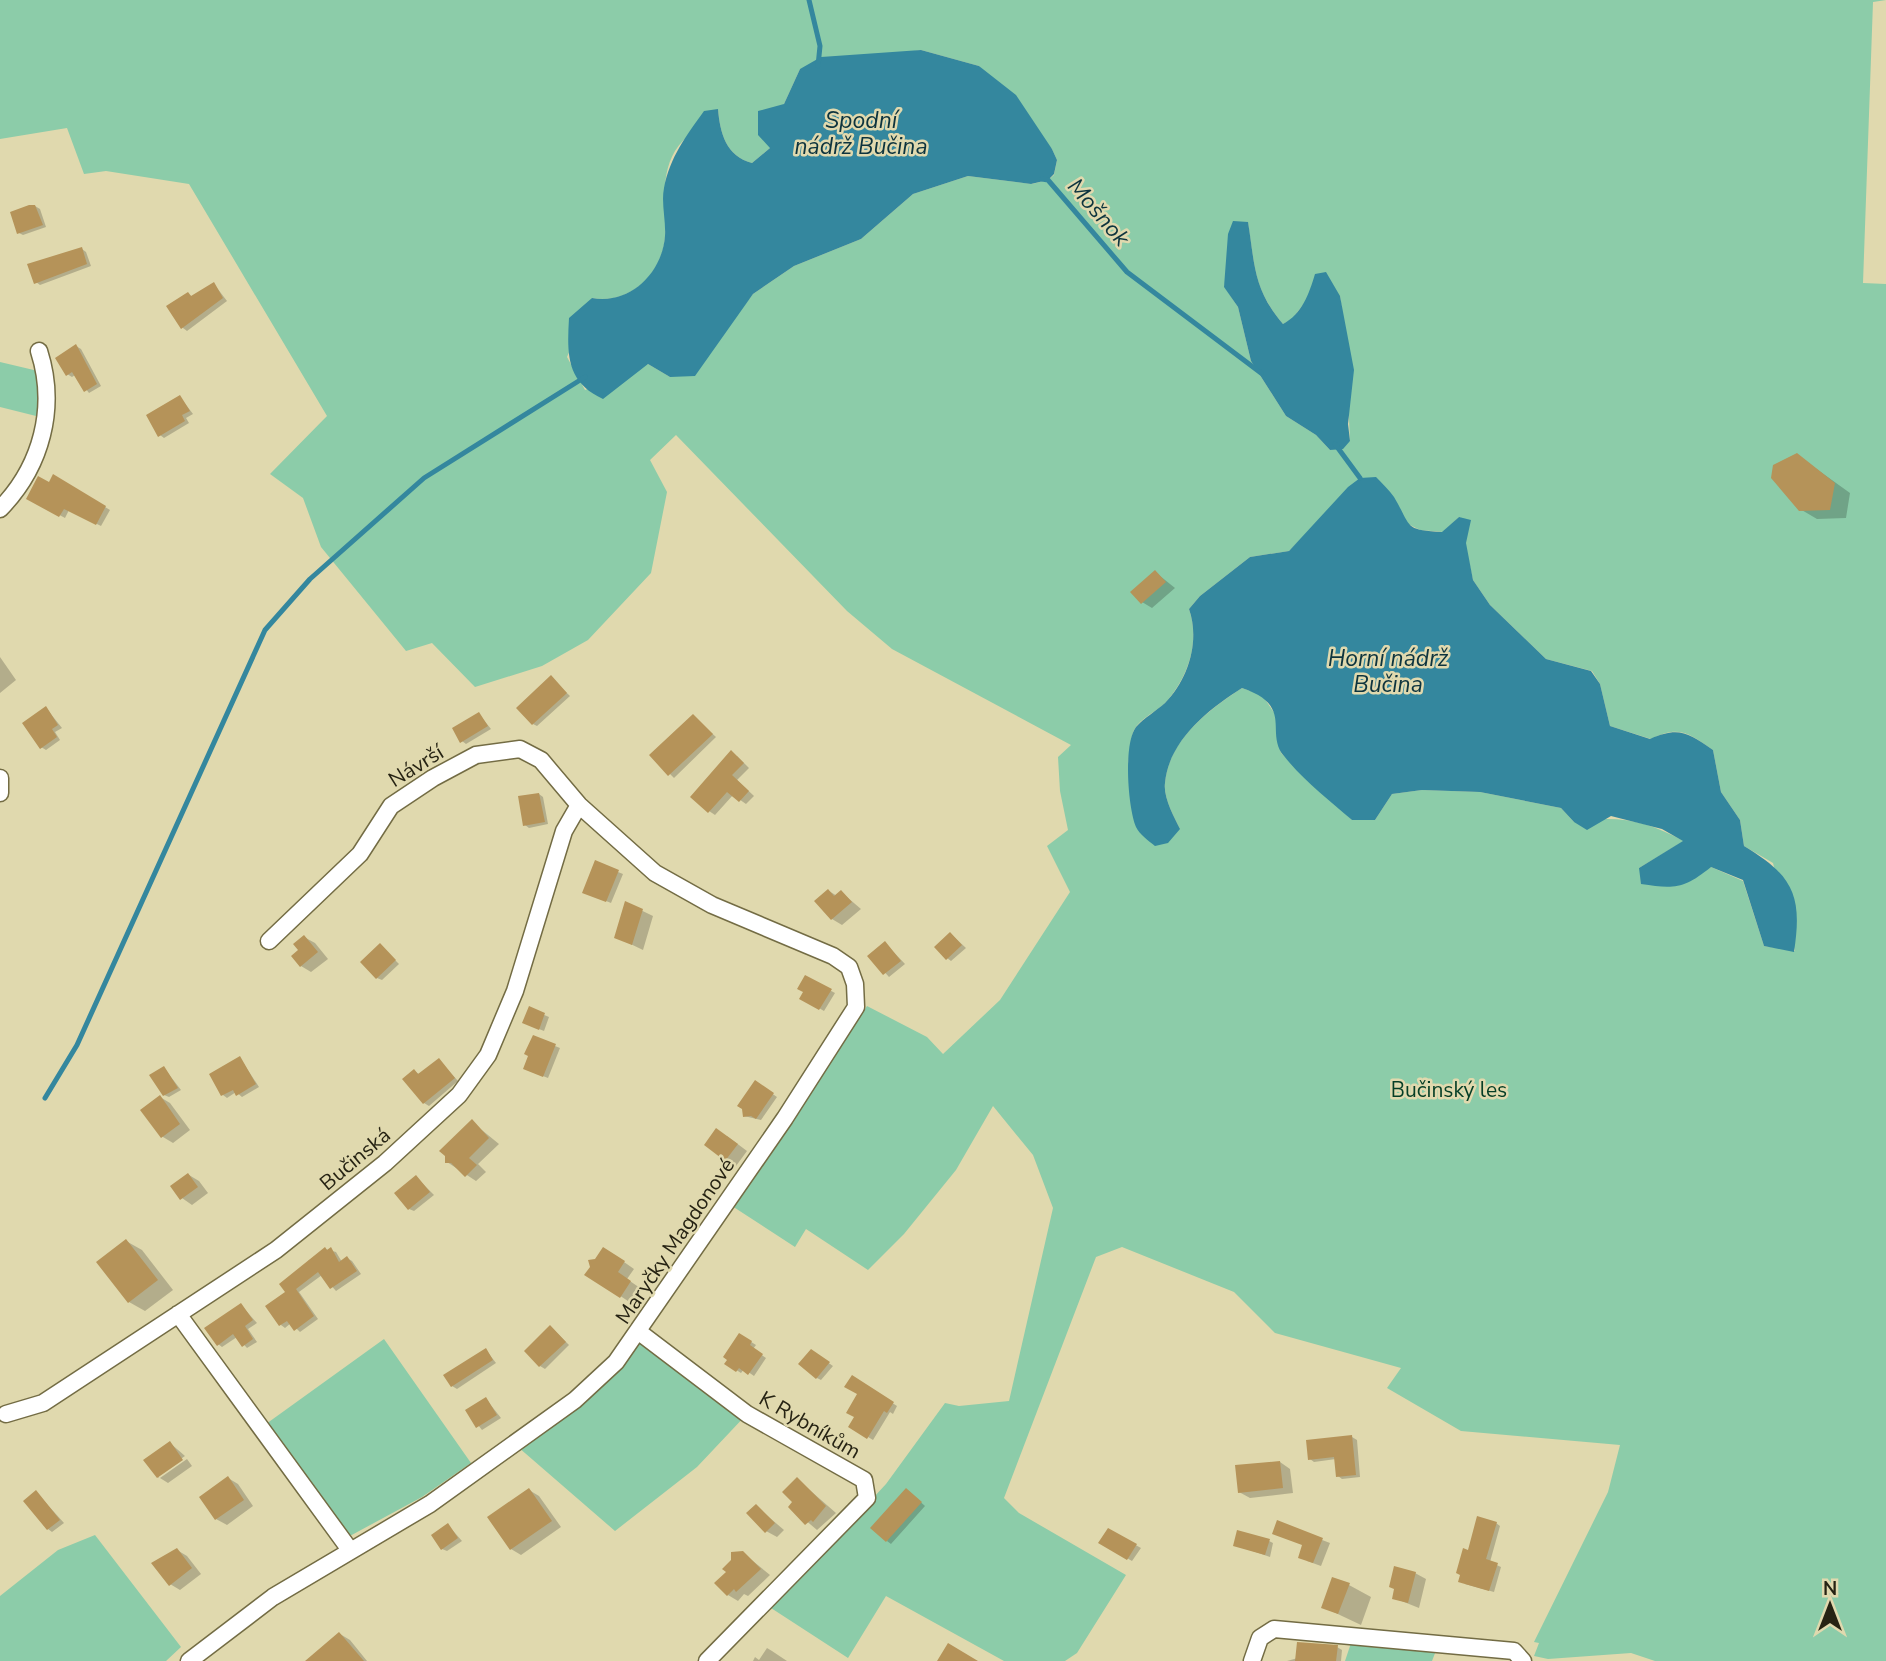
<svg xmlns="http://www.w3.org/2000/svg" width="1886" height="1661" font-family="'Nunito Sans',sans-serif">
<rect width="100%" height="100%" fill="#e0d9ae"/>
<path fill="#8ccca9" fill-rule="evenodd" d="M 0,0 L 1886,0 L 1873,2 L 1863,283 L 1886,284 L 1886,1661 L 1655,1661 L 1631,1653 L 1548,1659 L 1534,1656 L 1539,1643 L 1534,1642 L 1608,1492 L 1620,1445 L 1461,1431 L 1387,1388 L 1401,1368 L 1275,1333 L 1234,1292 L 1122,1247 L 1096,1257 L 1004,1498 L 1019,1513 L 1126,1575 L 1077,1653 L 1065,1661 L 1004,1661 L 886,1596 L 848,1658 L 771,1608 L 886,1484 L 945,1403 L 959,1406 L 1009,1401 L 1053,1208 L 1033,1155 L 993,1106 L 956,1170 L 904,1234 L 868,1270 L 806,1229 L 795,1247 L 732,1206 L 797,1115 L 867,1006 L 927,1037 L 943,1054 L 1000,1000 L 1070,892 L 1047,846 L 1068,830 L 1060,791 L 1058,757 L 1071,745 L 892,649 L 847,611 L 676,435 L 650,460 L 667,492 L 651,573 L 588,640 L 542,666 L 475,687 L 432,643 L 406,651 L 321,547 L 303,498 L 270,474 L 327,416 L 189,184 L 106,171 L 84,174 L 67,128 L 0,139 ZM 921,50 L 979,66 L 1052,149 L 1057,160 L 1054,175 L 1048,180 L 1032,184 L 968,176 L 913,194 L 861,239 L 794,266 L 753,294 L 731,322 L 670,377 L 648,364 L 585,390 L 567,357 L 592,298 C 629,305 662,275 665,237 C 667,208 659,178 675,151 C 684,136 705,122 718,109 C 720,133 726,156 752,163 L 770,148 L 784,104 L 800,69 ZM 1248,223 C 1255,265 1253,289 1283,324 L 1292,319 L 1309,297 L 1340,296 L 1345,331 L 1350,441 L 1330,450 L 1316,435 L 1286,416 L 1251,361 L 1238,307 L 1224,286 ZM 1331,508 L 1401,512 L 1406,523 L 1420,530 L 1443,532 L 1459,517 L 1473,580 L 1490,605 L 1546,659 L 1592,671 L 1600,684 L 1610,726 L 1651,739 C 1679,725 1688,733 1713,750 L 1721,792 L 1740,820 L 1744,846 L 1773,863 L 1795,951 L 1764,946 L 1743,881 L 1711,867 L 1639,868 L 1684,841 C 1644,820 1618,815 1574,822 L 1561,808 L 1480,792 L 1422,790 L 1392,794 L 1375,820 L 1352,820 L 1281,753 L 1275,714 L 1262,695 L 1242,688 C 1209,710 1169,739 1165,783 C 1163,797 1174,817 1180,829 L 1128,762 C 1130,753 1130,739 1134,730 C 1140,718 1158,711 1167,701 C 1189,675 1200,641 1189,609 L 1200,596 L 1250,557 L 1289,551 Z
M 0,362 L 38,371 L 40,417 L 0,407 Z
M 384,1339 L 471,1463 L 422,1497 L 348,1537 L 266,1424 Z
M 642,1339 L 747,1414 L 697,1467 L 615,1531 L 518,1447 Z
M 95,1535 L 181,1647 L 166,1661 L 0,1661 L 0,1596 L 58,1550 Z
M 1352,1640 L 1437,1648 L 1432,1661 L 1345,1661 Z"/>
<path fill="#34879e" d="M 921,50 L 979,66 L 1016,95 L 1052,149 L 1057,160 L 1054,174 L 1048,180 L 1031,184 L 968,176 L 913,194 L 861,239 L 794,266 L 753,294 L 695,376 L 670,377 L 648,364 L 603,399 C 566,382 567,354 569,318 L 592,298 C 629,305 662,274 665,236 C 666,220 661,203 664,188 C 670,157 686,136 704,111 L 718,109 C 720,133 726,156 752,163 L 770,148 L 758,135 L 758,111 L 784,104 L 800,69 L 821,57 Z
M 1233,221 L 1248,222 C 1255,265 1253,289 1283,324 C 1302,314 1309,294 1315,274 L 1326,272 L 1340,296 L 1354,370 L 1348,424 L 1350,441 L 1343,449 L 1330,450 L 1316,435 L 1286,416 L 1251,361 L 1238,307 L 1224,287 L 1228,234 Z
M 1376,477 C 1382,483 1389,490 1394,497 C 1412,527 1403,530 1442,532 L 1459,517 L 1471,520 L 1466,543 L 1473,580 L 1490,605 L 1546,659 L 1591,671 L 1600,684 L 1610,726 L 1650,739 C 1679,726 1688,733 1713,750 L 1721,792 L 1740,820 L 1744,846 C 1792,875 1803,894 1794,952 L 1764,946 L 1743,880 L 1711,867 C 1684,889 1674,889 1641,884 L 1639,868 L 1683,841 L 1662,829 L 1611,816 L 1587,830 L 1574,822 L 1561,808 L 1480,792 L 1422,790 L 1392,794 L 1375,820 L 1352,820 C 1329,800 1303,780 1284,756 C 1264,732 1295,706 1242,688 C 1209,709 1169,740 1165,783 C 1163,797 1174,817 1180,829 L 1168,843 L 1155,846 C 1149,841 1139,834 1136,827 C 1128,808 1123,744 1136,727 C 1144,718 1156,711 1165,703 C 1189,679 1200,640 1189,609 L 1200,596 L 1250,557 L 1289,551 L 1348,487 L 1360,478 Z"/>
<path fill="#0003" d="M 35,206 L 40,209 L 46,227 L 23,235 L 19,233 Z
M 82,249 L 86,252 L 91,266 L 40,285 L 36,282 Z
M 214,284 L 227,301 L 187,331 L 183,328 L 169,306 L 188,294 L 193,297 Z
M 76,346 L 81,349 L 101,386 L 89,393 L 75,375 L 72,377 L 67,374 Z
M 180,397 L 193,414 L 186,418 L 189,423 L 164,438 L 160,435 Z
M 1797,455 L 1850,493 L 1846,518 L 1817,519 L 1800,509 Z
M 54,476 L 110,510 L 101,526 L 69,510 L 65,518 L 28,498 L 50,484 Z
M 1155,572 L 1175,588 L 1152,608 L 1142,602 Z
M 0,657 L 16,680 L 0,693 Z
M 551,678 L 570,696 L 537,726 L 533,724 Z
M 46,708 L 62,728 L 55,732 L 60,740 L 46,750 L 41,747 Z
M 479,714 L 491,729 L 466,744 L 462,741 Z
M 693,716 L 716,737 L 674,778 L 651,755 Z
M 737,756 L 749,768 L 737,780 L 754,796 L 746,804 L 733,795 L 715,815 L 709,811 Z
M 539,794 L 543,797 L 548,824 L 529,828 L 525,825 Z
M 618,872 L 623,874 L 611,903 L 589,894 Z
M 829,891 L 837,896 L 841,892 L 861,909 L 842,925 L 832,919 Z
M 626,903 L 653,916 L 643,950 L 616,937 Z
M 951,934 L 966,948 L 951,961 L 947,958 Z
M 304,937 L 315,943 L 328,959 L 311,972 L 301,966 Z
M 885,943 L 905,964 L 889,977 L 870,956 Z
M 381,946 L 399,964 L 382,980 L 377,978 Z
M 805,977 L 835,993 L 824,1011 L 802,998 L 805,992 Z
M 530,1009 L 549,1017 L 544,1031 L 529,1025 Z
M 555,1046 L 560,1048 L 548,1078 L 530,1071 L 530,1056 Z
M 240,1058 L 259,1087 L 242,1097 L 236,1092 L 227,1098 L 223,1095 Z
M 439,1060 L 458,1081 L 429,1106 L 424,1103 L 414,1071 L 419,1074 Z
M 164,1068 L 181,1090 L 169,1097 L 164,1095 Z
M 755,1082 L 777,1097 L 761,1120 L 744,1116 Z
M 160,1097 L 170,1103 L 190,1130 L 173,1143 L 163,1137 L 143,1110 Z
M 472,1122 L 499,1144 L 478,1164 L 486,1172 L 476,1181 L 447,1162 Z
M 727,1136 L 747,1151 L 736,1166 L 726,1160 Z
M 189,1175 L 199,1181 L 208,1193 L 192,1205 L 182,1198 Z
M 416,1177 L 434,1195 L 414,1211 L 409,1209 Z
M 126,1241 L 142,1250 L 173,1290 L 145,1311 L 129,1302 Z
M 325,1249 L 336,1252 L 342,1262 L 347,1258 L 352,1261 L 361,1274 L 336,1291 L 322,1275 L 299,1292 L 318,1319 L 300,1332 L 291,1323 L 285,1328 L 281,1325 L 288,1292 L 310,1264 L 308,1261 Z
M 614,1255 L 634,1269 L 627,1279 L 640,1288 L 631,1303 L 587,1274 Z
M 241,1305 L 257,1323 L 248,1329 L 257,1342 L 247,1348 L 237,1337 L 222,1347 L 218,1344 Z
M 551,1327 L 569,1345 L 545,1369 L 540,1366 Z
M 740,1335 L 756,1345 L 753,1349 L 766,1358 L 754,1376 L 744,1369 L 741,1373 L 727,1364 Z
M 486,1350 L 496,1363 L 457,1389 L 452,1386 Z
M 811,1351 L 833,1366 L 821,1380 L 817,1378 Z
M 852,1377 L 897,1406 L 893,1414 L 890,1412 L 873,1440 L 850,1426 L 856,1417 L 860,1394 Z
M 486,1399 L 501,1418 L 482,1430 L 467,1411 Z
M 1352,1437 L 1357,1440 L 1360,1477 L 1342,1479 L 1338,1476 L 1336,1459 L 1314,1462 L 1310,1459 Z
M 170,1443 L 185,1456 L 159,1474 L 159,1478 L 158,1477 Z
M 187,1459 L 192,1466 L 168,1483 L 160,1478 Z
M 1280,1462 L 1290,1469 L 1293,1493 L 1250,1498 L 1239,1492 Z
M 228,1478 L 238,1484 L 253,1506 L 227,1525 L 216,1519 Z
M 797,1479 L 836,1513 L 817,1530 L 790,1507 L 795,1502 Z
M 529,1490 L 539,1496 L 561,1527 L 521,1555 L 511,1549 Z
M 907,1490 L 925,1506 L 891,1544 L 887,1541 Z
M 36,1492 L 64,1523 L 52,1532 L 48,1529 Z
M 756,1506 L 784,1530 L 777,1537 L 766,1531 Z
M 1278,1523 L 1330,1543 L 1321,1566 L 1307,1561 L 1304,1546 Z
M 1496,1523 L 1500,1526 L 1490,1562 L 1501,1567 L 1494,1592 L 1465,1584 L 1470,1552 Z
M 448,1525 L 462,1541 L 447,1551 L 442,1549 Z
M 1109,1530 L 1141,1548 L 1132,1561 L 1101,1543 Z
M 1269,1541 L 1273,1543 L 1270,1557 L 1235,1545 Z
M 177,1550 L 187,1556 L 201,1574 L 180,1590 L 170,1584 L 154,1563 Z
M 743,1553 L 770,1575 L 748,1596 L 744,1594 L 738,1601 L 728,1595 Z
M 1415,1573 L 1426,1579 L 1419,1608 L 1394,1598 Z
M 1349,1585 L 1371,1597 L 1361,1625 L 1323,1607 Z
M 340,1634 L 350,1640 L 367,1661 L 311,1661 Z
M 1337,1647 L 1342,1650 L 1341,1661 L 1287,1661 Z
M 767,1648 L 772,1651 L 787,1661 L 753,1661 L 755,1657 L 759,1660 Z"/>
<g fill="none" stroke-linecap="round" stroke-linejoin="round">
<path stroke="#34879e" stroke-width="5" d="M 809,0 L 820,46 L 818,66
M 1042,179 L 1048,180 L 1127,272 L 1261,373
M 1335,444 L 1360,478
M 45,1098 L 77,1045 L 265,630 L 310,579 L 424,478 L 585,377"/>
</g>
<path fill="#b59359" d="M 29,205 L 35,205 L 43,225 L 17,234 L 10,212 Z
M 82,247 L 87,264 L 34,284 L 27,264 Z
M 214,282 L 223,298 L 181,329 L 166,306 L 188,292 L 191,296 Z
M 76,344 L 97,384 L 84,392 L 72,372 L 66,376 L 55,358 Z
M 180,395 L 190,411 L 182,415 L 185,421 L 158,437 L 146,415 Z
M 1797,453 L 1835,483 L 1830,510 L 1799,511 L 1771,478 L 1773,465 Z
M 53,474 L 106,506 L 96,525 L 64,509 L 59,517 L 26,499 L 38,476 L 49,482 Z
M 1155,570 L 1166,582 L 1141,604 L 1130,592 Z
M 551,675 L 567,693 L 532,725 L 516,708 Z
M 46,706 L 58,725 L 52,729 L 57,737 L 40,749 L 22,723 Z
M 479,712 L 488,726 L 460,743 L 452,728 Z
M 693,714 L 713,734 L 668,776 L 649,755 Z
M 731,750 L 744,763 L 732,775 L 749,791 L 739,802 L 727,792 L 708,813 L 690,797 Z
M 539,793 L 545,822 L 523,826 L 518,796 Z
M 595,860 L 619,870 L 606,902 L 582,893 Z
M 828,889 L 834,896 L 841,890 L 852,902 L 831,920 L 814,901 Z
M 625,901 L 643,909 L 632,945 L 614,938 Z
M 950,932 L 962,945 L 946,960 L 934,947 Z
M 304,935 L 318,952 L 300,967 L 291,956 L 298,950 L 293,944 Z
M 885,941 L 901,961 L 883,975 L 867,956 Z
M 380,943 L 396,960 L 376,979 L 360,962 Z
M 805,975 L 832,989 L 819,1010 L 799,999 L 803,992 L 797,989 Z
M 529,1006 L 545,1013 L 539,1030 L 522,1023 Z
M 533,1035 L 556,1044 L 543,1077 L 523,1069 L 528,1056 L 524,1054 Z
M 240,1056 L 256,1084 L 236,1096 L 233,1090 L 221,1096 L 209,1074 Z
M 439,1058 L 455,1078 L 423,1104 L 402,1079 L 414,1069 L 418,1074 Z
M 164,1066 L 178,1088 L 163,1096 L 149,1075 Z
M 755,1080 L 774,1093 L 756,1119 L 751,1116 L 743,1117 L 742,1109 L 737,1106 Z
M 160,1095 L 180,1124 L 161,1138 L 140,1110 Z
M 472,1119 L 489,1138 L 469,1158 L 477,1165 L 465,1177 L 451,1163 L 445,1163 L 445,1156 L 439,1151 Z
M 716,1128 L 738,1144 L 725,1161 L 704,1145 Z
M 188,1173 L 198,1187 L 180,1200 L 170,1186 Z
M 416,1175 L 430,1192 L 408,1210 L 394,1193 Z
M 126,1239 L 158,1280 L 128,1303 L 96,1262 Z
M 325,1247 L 327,1250 L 331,1247 L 339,1262 L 347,1256 L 357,1271 L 330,1289 L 318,1272 L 296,1289 L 314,1316 L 294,1331 L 287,1321 L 279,1326 L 265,1306 L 285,1292 L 279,1284 Z
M 603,1247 L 625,1261 L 618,1272 L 631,1281 L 620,1298 L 584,1275 L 590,1267 L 588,1260 L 595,1259 Z
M 241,1303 L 253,1320 L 245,1326 L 253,1339 L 242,1347 L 233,1334 L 217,1346 L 204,1328 Z
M 550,1325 L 566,1342 L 539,1367 L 524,1351 Z
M 739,1333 L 752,1341 L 750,1345 L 763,1354 L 748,1375 L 739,1368 L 736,1372 L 724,1364 L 727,1360 L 723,1357 Z
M 486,1348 L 493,1360 L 451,1387 L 443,1375 Z
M 811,1349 L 830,1362 L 816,1379 L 798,1364 Z
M 852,1375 L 894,1402 L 887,1413 L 884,1411 L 867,1439 L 848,1427 L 854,1417 L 846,1413 L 857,1394 L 844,1387 Z
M 486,1397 L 497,1415 L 476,1428 L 465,1410 Z
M 1352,1435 L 1356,1475 L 1336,1477 L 1334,1457 L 1308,1460 L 1306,1440 Z
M 170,1441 L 183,1460 L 157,1478 L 143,1460 Z
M 1280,1461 L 1283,1488 L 1238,1493 L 1235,1465 Z
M 228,1476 L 244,1500 L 215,1520 L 199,1497 Z
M 797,1477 L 826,1506 L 813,1522 L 811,1520 L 805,1525 L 788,1507 L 792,1502 L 782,1492 Z
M 529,1488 L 552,1521 L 510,1550 L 487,1517 Z
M 906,1488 L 922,1502 L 886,1542 L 870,1528 Z
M 36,1490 L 60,1520 L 47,1530 L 23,1501 Z
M 756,1504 L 775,1523 L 765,1533 L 746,1513 Z
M 1477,1516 L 1497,1522 L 1486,1559 L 1498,1563 L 1489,1591 L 1458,1582 L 1460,1575 L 1456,1573 L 1463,1548 L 1468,1550 Z
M 1277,1520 L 1323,1538 L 1313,1563 L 1298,1558 L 1302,1545 L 1272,1534 Z
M 448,1523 L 458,1538 L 441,1550 L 431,1535 Z
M 1108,1528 L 1137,1544 L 1127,1560 L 1098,1543 Z
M 1237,1530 L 1270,1539 L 1265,1555 L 1233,1546 Z
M 177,1548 L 192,1568 L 169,1586 L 151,1563 Z
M 743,1551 L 761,1569 L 736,1592 L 734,1589 L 727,1596 L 714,1583 L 726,1572 L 722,1569 L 731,1560 L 731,1552 Z
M 1394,1566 L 1416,1572 L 1408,1603 L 1392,1599 L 1394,1589 L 1389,1587 Z
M 1332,1577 L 1350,1583 L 1338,1614 L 1321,1608 Z
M 339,1632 L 364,1661 L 305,1661 Z
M 1297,1642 L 1338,1645 L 1336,1661 L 1295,1661 Z
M 948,1643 L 978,1661 L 937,1661 Z"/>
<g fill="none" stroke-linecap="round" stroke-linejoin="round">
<g stroke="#736c44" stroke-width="19">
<path id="minor" d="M 0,509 C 42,466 57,407 39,351
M 0,778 L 0,793
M 178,1314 L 350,1550
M 639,1332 L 747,1414 L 864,1480 L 867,1498 L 707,1661
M 6,1414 L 43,1403 L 276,1250 L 385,1163 L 459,1095 L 488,1055 L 515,991 L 564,831 L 579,805
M 189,1661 L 273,1597 L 430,1504 L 575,1400 L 616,1362 L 785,1118 L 856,1007 L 855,984 L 849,967 L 833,956 L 712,905 L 655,873 L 579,805 L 541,760 L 520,749 L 476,755 L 433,778 L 391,806 L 360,854 L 269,941
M 1252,1661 L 1260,1638 L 1274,1629 L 1514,1651 L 1523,1661"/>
</g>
<use href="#minor" stroke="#fff" stroke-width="16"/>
</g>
<g text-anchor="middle" stroke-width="5" stroke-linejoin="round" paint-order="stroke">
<g font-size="21" fill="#262313" stroke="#e0d9ae">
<text transform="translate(416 766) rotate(-32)" y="7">Návrší</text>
<text transform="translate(355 1159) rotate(-40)" y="7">Bučinská</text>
<text transform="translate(675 1241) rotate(-56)" y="7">Maryčky Magdonové</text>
<text transform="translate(810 1425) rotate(30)" y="7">K Rybníkům</text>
</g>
<g font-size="21" fill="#053e26" stroke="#e0d9ae">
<text x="1449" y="1097">Bučinský les</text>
</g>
<g font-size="23" font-style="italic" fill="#0d343e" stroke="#e0d9ae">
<text x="861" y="128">Spodní<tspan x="861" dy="26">nádrž Bučina</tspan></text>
<text transform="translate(1099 212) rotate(49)" y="8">Mošnok</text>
<text x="1388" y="666">Horní nádrž<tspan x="1388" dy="26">Bučina</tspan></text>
</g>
</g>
<g transform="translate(1830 1605)" stroke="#e0d9ae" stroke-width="5" paint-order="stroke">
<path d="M0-5L12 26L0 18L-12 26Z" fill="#262313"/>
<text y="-10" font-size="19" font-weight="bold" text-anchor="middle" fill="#262313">N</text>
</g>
</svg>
